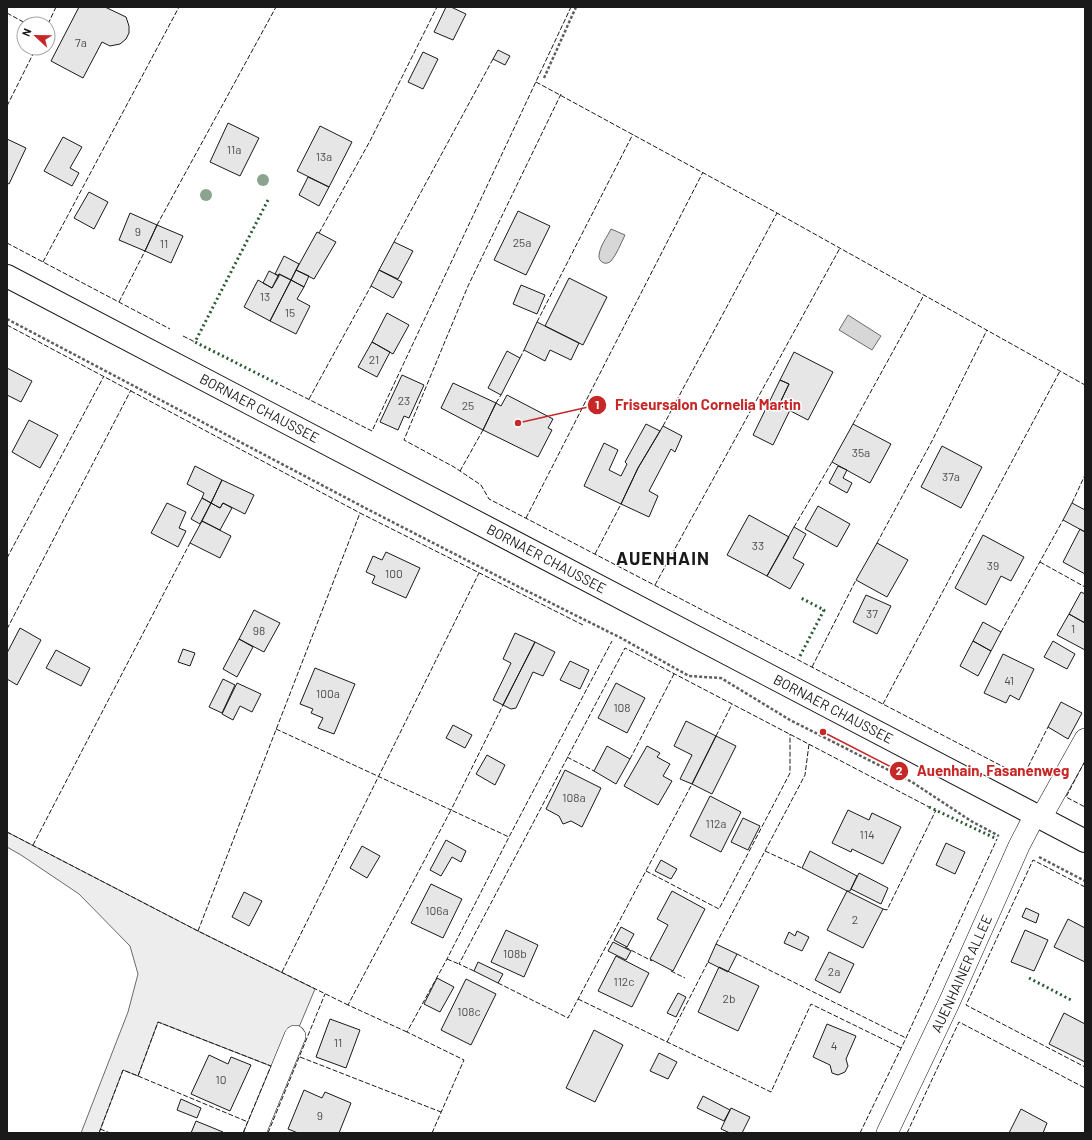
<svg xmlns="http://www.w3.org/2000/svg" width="1092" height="1140" font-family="Barlow,sans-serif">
<rect width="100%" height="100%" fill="#fff"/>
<path fill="#ededed" stroke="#6a6a6a" d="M 7,832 L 198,931 L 315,989 L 281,1070 L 158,1022 L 138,1076 L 123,1070 L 99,1133 L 81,1133 L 128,1012 L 138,974 L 130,946 L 79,894 L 21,855 L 7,847 Z"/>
<path fill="#d7d7d7" stroke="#6a6a6a" d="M 611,229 L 625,235 C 621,243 617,254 611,261 C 606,266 598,262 599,255 C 600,246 607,237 611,229 Z
M 848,315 L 881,336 L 872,350 L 839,330 Z"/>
<path fill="#e6e6e6" stroke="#1a1a1a" d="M 79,7 L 105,7 L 126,17 L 129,26 L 129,33 L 126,39 L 120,44 L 110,46 L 102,42 L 83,78 L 51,61 Z
M 446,7 L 451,7 L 466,14 L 453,40 L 434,32 Z
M 498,50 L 510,56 L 505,65 L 493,59 Z
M 423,52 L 438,59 L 423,89 L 408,82 Z
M 228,123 L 259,138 L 240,176 L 210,162 Z
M 320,126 L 352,142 L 329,187 L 297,171 Z
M 63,137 L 82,147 L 70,168 L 79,173 L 72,186 L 44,171 Z
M 7,139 L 26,148 L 9,184 L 7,183 Z
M 308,177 L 329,187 L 319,206 L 299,195 Z
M 89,192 L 108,202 L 94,229 L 74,218 Z
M 518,211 L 550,226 L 526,275 L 494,260 Z
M 130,213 L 157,225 L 145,251 L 119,240 Z
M 157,225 L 183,236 L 171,263 L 145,251 Z
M 317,232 L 336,242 L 314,279 L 296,270 Z
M 394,242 L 413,251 L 398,279 L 379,270 Z
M 284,256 L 299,264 L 291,280 L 279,274 L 279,276 L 275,274 Z
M 296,270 L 309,276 L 304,287 L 291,280 Z
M 379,270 L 402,282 L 393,298 L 371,286 Z
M 269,271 L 279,276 L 272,288 L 263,283 Z
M 279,274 L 291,280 L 270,321 L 244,307 L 258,280 L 272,288 Z
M 569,278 L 607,297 L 583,345 L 545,326 Z
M 291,280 L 304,287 L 297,299 L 310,306 L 296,334 L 270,321 Z
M 521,285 L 545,295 L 537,314 L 513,304 Z
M 387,313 L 409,325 L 393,354 L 372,342 Z
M 537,322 L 579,343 L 571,360 L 550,350 L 545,361 L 524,350 Z
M 372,342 L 390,352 L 377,377 L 358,367 Z
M 507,351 L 520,358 L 501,395 L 488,388 Z
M 794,352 L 833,372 L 808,420 L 779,405 L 789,384 L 780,380 Z
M 7,368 L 32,381 L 21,402 L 7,395 Z
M 402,375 L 424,385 L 409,418 L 404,416 L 398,430 L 380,422 Z
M 780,380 L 789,384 L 779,405 L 790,410 L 773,445 L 753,435 Z
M 453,383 L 496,403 L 483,430 L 441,408 Z
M 507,395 L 553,419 L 548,428 L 552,430 L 538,457 L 483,430 L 496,403 L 501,406 Z
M 29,420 L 58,435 L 40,468 L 12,452 Z
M 646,424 L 660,431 L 638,468 L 621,504 L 584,486 L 604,443 L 618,450 L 609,470 L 621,476 L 627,464 L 625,462 Z
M 853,424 L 891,444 L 870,483 L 832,462 Z
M 663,426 L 682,436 L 675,452 L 671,449 L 649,491 L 658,496 L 649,517 L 621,504 L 638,468 Z
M 942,446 L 982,467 L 961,508 L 921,487 Z
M 195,466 L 222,480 L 211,503 L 202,498 L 204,493 L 187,484 Z
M 838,466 L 847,470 L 843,478 L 852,483 L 847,493 L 829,483 Z
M 222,480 L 254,495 L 245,514 L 223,503 L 220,508 L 211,503 Z
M 202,498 L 211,503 L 200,524 L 191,519 Z
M 167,503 L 186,512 L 179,528 L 186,531 L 178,547 L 151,533 Z
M 211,503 L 220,508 L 223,503 L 232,508 L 220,530 L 202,521 Z
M 1072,503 L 1085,510 L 1085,532 L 1063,520 Z
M 818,506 L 850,524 L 837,547 L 805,529 Z
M 749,515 L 789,537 L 767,576 L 727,555 Z
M 202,521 L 231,536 L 220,558 L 190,543 Z
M 794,527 L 806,534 L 793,558 L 804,564 L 790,589 L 767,576 Z
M 1080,529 L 1085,532 L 1085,574 L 1063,562 Z
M 983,535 L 1024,557 L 1011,581 L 1001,576 L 986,605 L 955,588 Z
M 877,543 L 908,560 L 887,597 L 856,580 Z
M 386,552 L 420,568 L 406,598 L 372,583 L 375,576 L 366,572 L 373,556 L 382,560 Z
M 1081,592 L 1085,594 L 1085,623 L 1069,614 Z
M 866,595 L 891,606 L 877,634 L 853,622 Z
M 254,610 L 280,623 L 264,652 L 239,639 Z
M 1069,614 L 1085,623 L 1085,650 L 1057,635 Z
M 983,622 L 1001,632 L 991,651 L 973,641 Z
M 20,628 L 41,640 L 17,685 L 7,679 L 7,653 Z
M 515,633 L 535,642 L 503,705 L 493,700 L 511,663 L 503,659 Z
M 239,639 L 253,647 L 237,677 L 223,669 Z
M 973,641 L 991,651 L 978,676 L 960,666 Z
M 1053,641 L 1075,654 L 1067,669 L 1044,657 Z
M 535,642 L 555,652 L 543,676 L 533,672 L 516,708 L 511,709 L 503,705 Z
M 183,649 L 195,653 L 190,666 L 178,662 Z
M 56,650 L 90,668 L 81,686 L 46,668 Z
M 1003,654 L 1034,669 L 1019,700 L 1010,695 L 1006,703 L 984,693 Z
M 570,661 L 589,670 L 580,689 L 560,680 Z
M 315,668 L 355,684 L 334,734 L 318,728 L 323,718 L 311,713 L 313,709 L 300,704 Z
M 223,679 L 235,685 L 222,713 L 209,707 Z
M 237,683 L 261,694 L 252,712 L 240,706 L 233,720 L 222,714 Z
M 616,683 L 645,698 L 627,733 L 598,718 Z
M 1061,702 L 1082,713 L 1068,739 L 1048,727 Z
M 686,721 L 716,736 L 692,784 L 680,779 L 692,755 L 674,746 Z
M 453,725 L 472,735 L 465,748 L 446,738 Z
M 716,736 L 736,746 L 712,794 L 692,784 Z
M 607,746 L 630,759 L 616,784 L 594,771 Z
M 647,746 L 660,753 L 657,757 L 670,764 L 663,776 L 672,781 L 658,805 L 624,786 Z
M 487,755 L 505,765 L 495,785 L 476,774 Z
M 565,770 L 601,788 L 582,827 L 571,821 L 563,824 L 559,816 L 546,809 Z
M 710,796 L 741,812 L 721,852 L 690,836 Z
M 848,810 L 869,820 L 872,813 L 901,827 L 883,864 L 852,849 L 851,852 L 832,843 Z
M 743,818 L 760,826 L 748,850 L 731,842 Z
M 446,840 L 466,851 L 461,862 L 452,857 L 441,876 L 430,870 Z
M 946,843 L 965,852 L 955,874 L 936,865 Z
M 362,846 L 380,856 L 367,878 L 350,868 Z
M 810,851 L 857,876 L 850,891 L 847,891 L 802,868 Z
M 661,860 L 677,869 L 671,879 L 655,871 Z
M 859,873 L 888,888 L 881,904 L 851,889 Z
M 431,884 L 462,899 L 443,938 L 411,923 Z
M 672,891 L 705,909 L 673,971 L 650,959 L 668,925 L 657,919 Z
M 847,891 L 883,909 L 863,948 L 827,930 Z
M 244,892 L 262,901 L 249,926 L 232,917 Z
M 1026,908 L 1039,914 L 1036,923 L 1022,917 Z
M 1068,919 L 1085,928 L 1085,962 L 1054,947 Z
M 621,927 L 634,934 L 627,947 L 614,940 Z
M 506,930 L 538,945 L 524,977 L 491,962 Z
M 1025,930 L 1048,940 L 1034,971 L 1011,962 Z
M 797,931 L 809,937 L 802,951 L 784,943 L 789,932 L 795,936 Z
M 613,942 L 631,951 L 626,960 L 608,951 Z
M 716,944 L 737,954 L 728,972 L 708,962 Z
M 829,952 L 854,964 L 840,993 L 815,980 Z
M 616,956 L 649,973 L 632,1007 L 598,991 Z
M 478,962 L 503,974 L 498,983 L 474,971 Z
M 719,967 L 759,986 L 738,1031 L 698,1012 Z
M 437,978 L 454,987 L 440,1012 L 424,1004 Z
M 466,979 L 496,994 L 471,1045 L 441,1030 Z
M 678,993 L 686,997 L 676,1017 L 667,1013 Z
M 1064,1013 L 1085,1024 L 1085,1062 L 1049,1044 Z
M 330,1019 L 360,1030 L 346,1068 L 316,1057 Z
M 827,1024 L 856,1036 L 846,1059 L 848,1066 L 845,1072 L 838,1075 L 832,1073 L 830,1065 L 813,1057 Z
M 594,1030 L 623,1045 L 595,1102 L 566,1088 Z
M 659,1053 L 677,1062 L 668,1079 L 650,1071 Z
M 209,1055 L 228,1064 L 231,1057 L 251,1065 L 230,1111 L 191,1094 Z
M 304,1090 L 322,1098 L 325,1092 L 351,1103 L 339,1133 L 298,1133 L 288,1129 Z
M 703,1096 L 730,1110 L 724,1121 L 697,1108 Z
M 181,1099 L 201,1108 L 197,1118 L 177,1110 Z
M 731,1108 L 750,1117 L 742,1133 L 730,1133 L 721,1129 Z
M 1021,1109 L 1047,1123 L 1043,1133 L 1009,1133 Z
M 196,1121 L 223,1132 L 223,1133 L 191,1133 Z"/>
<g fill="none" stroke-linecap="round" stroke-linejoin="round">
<g stroke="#1a1a1a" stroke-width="22">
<g id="minor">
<path d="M 1041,818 L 1085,739"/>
<path d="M 255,1133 L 295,1036"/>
<path id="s1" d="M 887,1133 L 948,1005 L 1019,846 L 1035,815"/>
</g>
</g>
<g stroke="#1a1a1a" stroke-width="24">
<g id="tertiary">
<path id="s2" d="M 7,276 L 1085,841"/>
</g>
</g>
<path stroke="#5f5f5f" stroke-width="2.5" stroke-dasharray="3 2" stroke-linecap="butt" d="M 544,78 L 576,7
M 7,319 L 369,510 L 521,588 L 621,638 L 689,676 L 721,678 L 790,720 L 912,782 L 971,821 L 999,836
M 1039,857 L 1085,881"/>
<use href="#minor" stroke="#fff" stroke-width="21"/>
<use href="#tertiary" stroke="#fff" stroke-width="22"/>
<path stroke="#2b5a34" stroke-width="3" stroke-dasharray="2 3" stroke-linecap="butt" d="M 268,200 L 195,342 L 280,385
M 800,656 L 824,610 L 801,598
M 929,807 L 997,839
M 1029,978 L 1073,1001"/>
<path stroke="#1a1a1a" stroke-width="1" stroke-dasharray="5 2" stroke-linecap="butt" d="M 7,13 L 27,24
M 48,24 L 56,7
M 536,82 L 777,213 L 1085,385
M 561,94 L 468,286 L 404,440 L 454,467 L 481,485 L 489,499 L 1023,777 L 1048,727
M 7,106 L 36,48
M 157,225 L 276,7
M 319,233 L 370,141 L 437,7
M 394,242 L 493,59
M 7,243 L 170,329
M 43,262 L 179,7
M 119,302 L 145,251
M 537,322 L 633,134
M 7,325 L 360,513
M 183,336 L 195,342
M 520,358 L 524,350
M 280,385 L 372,431 L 571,7
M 309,399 L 371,286
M 496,403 L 501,395
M 853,424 L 924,295
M 663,426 L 777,213
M 460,471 L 483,430
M 1072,503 L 1085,475
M 526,518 L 703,172
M 794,527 L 832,462
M 877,543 L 932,441 L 987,330
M 595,554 L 621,504
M 7,558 L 104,376
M 1040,562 L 1085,587
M 655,585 L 840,248
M 7,629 L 131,390
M 1001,632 L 1063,520
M 812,667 L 856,580
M 883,704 L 1060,371
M 276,729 L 451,810 L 503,705
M 716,736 L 732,704
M 567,757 L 594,771
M 630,759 L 674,674
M 1085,761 L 1066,797 L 1085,807
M 7,832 L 198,931 L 348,1005
M 33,845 L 190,543
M 765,851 L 802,868
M 646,871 L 719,909 L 790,773 L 790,734
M 1085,887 L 1033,860 L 966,1005 L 1085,1067
M 883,909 L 887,910 L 936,810
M 198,931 L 360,513 L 583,625
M 716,944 L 805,775 L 809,744
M 625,947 L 652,961
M 737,954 L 906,1038
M 447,959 L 459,964
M 474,971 L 459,964 L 625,648 L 929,807
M 671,971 L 685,978
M 282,972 L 479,573
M 498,983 L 568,1018 L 692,784
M 578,999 L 771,1092 L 811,1004 L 901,1048
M 407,1032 L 348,1005 L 451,810 L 509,837
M 667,1042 L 708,962
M 300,1057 L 441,1112
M 138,1076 L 248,1122
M 100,1129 L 110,1133
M 99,1133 L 123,1070 L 138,1076 L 158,1022 L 271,1066 L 243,1133
M 268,1133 L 325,994
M 432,1133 L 464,1060 L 407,1032 L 447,959 L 509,837 L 612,641
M 860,1133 L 906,1038 L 997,839
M 907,1133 L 959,1022 L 1085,1088"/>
</g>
<g fill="#8aa48f">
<circle cx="263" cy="180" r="6"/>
<circle cx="206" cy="195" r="6"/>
</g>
<g text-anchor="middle" stroke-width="3" stroke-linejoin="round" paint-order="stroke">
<g font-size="12" fill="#4d4d4d">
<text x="81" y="47">7a</text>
<text x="234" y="154">11a</text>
<text x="324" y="161">13a</text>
<text x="138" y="236">9</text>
<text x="522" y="247">25a</text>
<text x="164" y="248">11</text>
<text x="265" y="301">13</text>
<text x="290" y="317">15</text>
<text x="374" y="364">21</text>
<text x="404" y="405">23</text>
<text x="468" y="410">25</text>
<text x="861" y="457">35a</text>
<text x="951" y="481">37a</text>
<text x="758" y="550">33</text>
<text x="993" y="570">39</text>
<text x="394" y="578">100</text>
<text x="872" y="618">37</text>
<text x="1073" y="633">1</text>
<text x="259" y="635">98</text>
<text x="1009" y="685">41</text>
<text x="328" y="698">100a</text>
<text x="622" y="712">108</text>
<text x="574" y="802">108a</text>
<text x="716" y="828">112a</text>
<text x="867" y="839">114</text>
<text x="437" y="915">106a</text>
<text x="855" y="924">2</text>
<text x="515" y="958">108b</text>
<text x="834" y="976">2a</text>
<text x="624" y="986">112c</text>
<text x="729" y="1003">2b</text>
<text x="469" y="1016">108c</text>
<text x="338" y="1047">11</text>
<text x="834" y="1050">4</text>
<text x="221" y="1084">10</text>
<text x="320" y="1120">9</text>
</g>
<g font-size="14" fill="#1a1a1a" stroke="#fff">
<text dy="5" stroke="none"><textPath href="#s2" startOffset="285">BORNAER CHAUSSEE</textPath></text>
<text dy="5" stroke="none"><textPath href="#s2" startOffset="609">BORNAER CHAUSSEE</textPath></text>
<text dy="5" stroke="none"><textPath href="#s2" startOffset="933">BORNAER CHAUSSEE</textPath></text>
<text dy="5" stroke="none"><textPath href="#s1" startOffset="176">AUENHAINER ALLEE</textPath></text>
</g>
<g font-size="18" font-weight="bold" letter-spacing="1" fill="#1a1a1a" stroke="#fff">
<text x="663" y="565">AUENHAIN</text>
</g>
</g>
<path fill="none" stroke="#c62828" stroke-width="1.5" d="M518 423L597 405M823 732L899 771"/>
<g fill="#c62828" stroke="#fff" stroke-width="1.5">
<circle cx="518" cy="423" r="4"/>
<circle cx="823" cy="732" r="4"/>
<circle cx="597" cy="405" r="10"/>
<circle cx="899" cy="771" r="10"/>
</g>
<g font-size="12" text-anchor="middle" font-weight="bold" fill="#fff">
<text x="597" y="409">1</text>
<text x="899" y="775">2</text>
</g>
<g font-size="15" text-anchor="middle" font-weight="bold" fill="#c62828" stroke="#fff" stroke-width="3" stroke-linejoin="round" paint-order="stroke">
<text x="708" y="410">Friseursalon Cornelia Martin</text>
<text x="993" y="776">Auenhain, Fasanenweg</text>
</g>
<rect width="1092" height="1140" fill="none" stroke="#1a1a1a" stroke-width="16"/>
<g transform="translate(36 36) rotate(292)"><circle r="19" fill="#ffffff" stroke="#a3a3a3"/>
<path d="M0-3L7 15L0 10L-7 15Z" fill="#c62828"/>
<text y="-6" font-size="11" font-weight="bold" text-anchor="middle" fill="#1a1a1a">N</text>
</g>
</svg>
